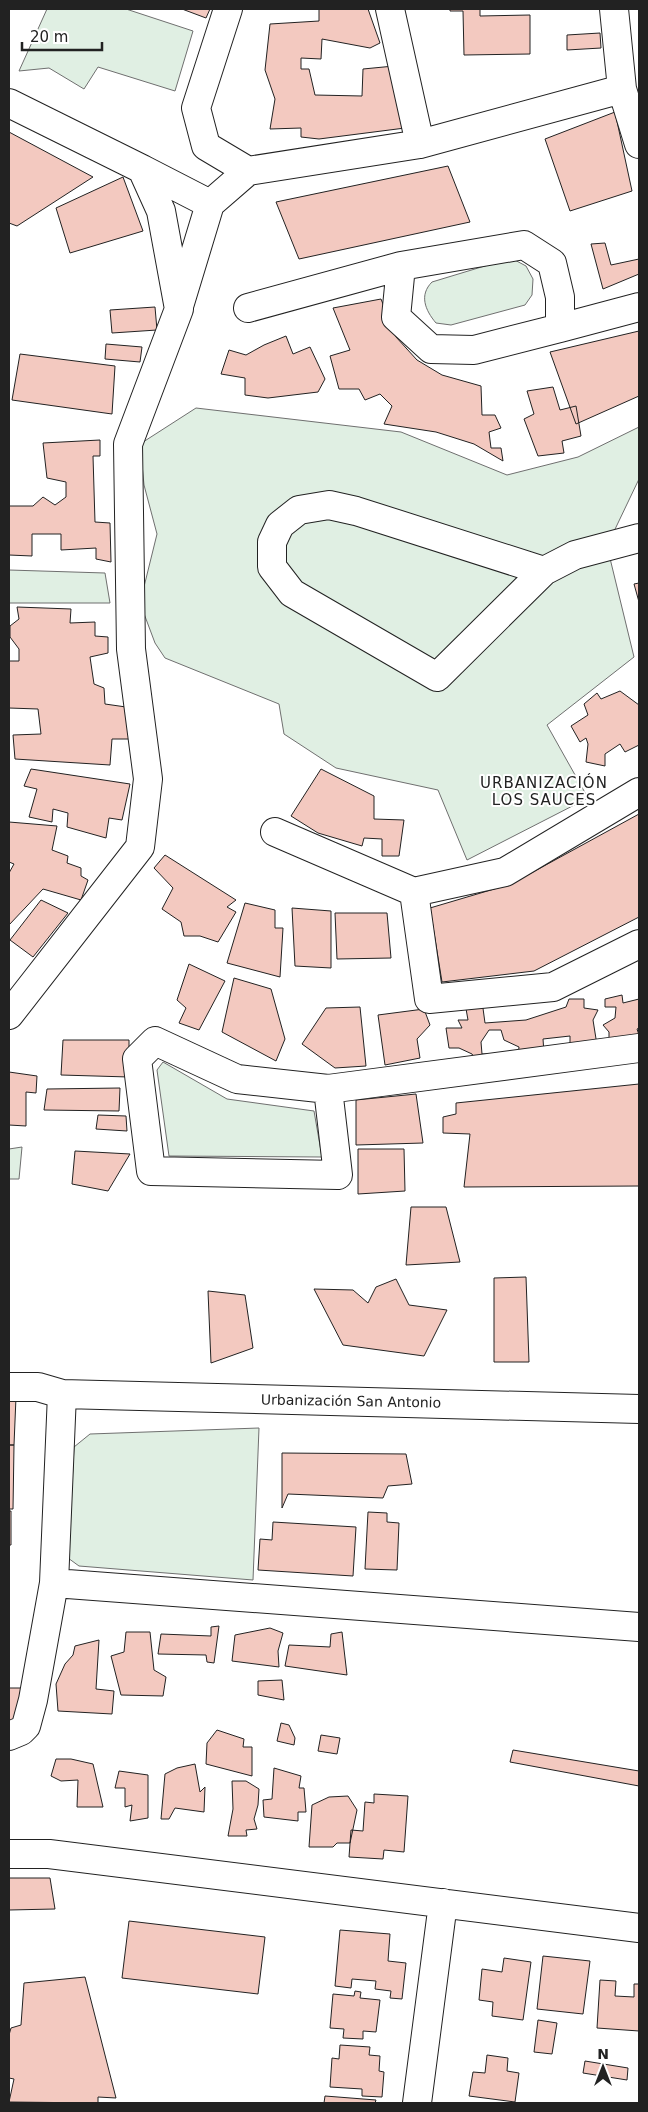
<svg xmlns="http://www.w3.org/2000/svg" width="648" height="2112" font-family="'DejaVu Sans',sans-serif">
<rect width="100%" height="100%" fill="#fff"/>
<path fill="#e0efe3" stroke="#6f6f6f" d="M 47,9 L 126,9 L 193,31 L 175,91 L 98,67 L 84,89 L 49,68 L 19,71 Z
M 511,258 L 526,266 L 533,279 L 532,295 L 525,305 L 451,325 L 436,323 C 425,310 419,295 432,282 Z
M 196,408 L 401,432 L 507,475 L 578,457 L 639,427 L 639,479 L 607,546 L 634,657 L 547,725 L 588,798 L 467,860 L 438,790 L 336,768 L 284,734 L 279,704 L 165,658 L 155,643 L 140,603 L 157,534 L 144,485 L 140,444 Z
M 9,570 L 105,573 L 110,603 L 9,603 Z
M 163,1062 L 227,1099 L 314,1111 L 322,1157 L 169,1156 L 157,1070 Z
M 22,1147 L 19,1179 L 9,1179 L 9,1149 Z
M 259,1428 L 253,1580 L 79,1566 L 68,1558 L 74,1447 L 90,1434 Z"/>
<path fill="#f3c9c0" stroke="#222" d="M 182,9 L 210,9 L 206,18 Z
M 319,9 L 368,9 L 380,43 L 370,48 L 322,39 L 321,59 L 301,58 L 301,69 L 309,69 L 315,95 L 362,96 L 363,69 L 394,66 L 405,128 L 319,139 L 301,137 L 301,128 L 270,129 L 275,99 L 265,70 L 270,24 L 319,21 Z
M 450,9 L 480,9 L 480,16 L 530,15 L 530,54 L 464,55 L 463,11 L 450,11 Z
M 600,33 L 601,48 L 567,50 L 567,35 Z
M 615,112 L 632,191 L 570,211 L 545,139 Z
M 9,132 L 93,177 L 17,226 L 9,223 Z
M 448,166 L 470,222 L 299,259 L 276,202 Z
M 123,177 L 143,231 L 70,253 L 56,208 Z
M 605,243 L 611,265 L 639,259 L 639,274 L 603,289 L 591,244 Z
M 381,299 L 396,337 L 417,360 L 442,375 L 481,386 L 482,415 L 495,415 L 501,428 L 489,432 L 491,448 L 501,448 L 503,461 L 474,444 L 436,432 L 384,424 L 392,406 L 380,394 L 365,400 L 359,389 L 339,389 L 330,356 L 350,350 L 333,308 Z
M 155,307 L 157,330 L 112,333 L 110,310 Z
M 639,331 L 639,396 L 576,424 L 550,352 Z
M 286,336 L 293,354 L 310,347 L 325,379 L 318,392 L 268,398 L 245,395 L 245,378 L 221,374 L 229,350 L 246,355 L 264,345 Z
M 106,344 L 142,347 L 140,362 L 105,359 Z
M 20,354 L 115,366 L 112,414 L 12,400 Z
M 553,387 L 560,410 L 576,406 L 581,436 L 562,441 L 564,453 L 538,456 L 524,419 L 534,414 L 527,391 Z
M 100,440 L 100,456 L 93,456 L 95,522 L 110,523 L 111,562 L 96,559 L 96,548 L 61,550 L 61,534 L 32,534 L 32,556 L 9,555 L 9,506 L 33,506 L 43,497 L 55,505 L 66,497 L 66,482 L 47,478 L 43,443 Z
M 639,583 L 639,602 L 634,584 Z
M 17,607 L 71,609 L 70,623 L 95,622 L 95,636 L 108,637 L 108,653 L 90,657 L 94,684 L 104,688 L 105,704 L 126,707 L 130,739 L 112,739 L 110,765 L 15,759 L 13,735 L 41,734 L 38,709 L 9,708 L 9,661 L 19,661 L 19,649 L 10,637 L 10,626 L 19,619 Z
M 620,691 L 639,705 L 639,745 L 625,752 L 620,744 L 605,754 L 605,766 L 586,762 L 588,744 L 586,738 L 580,742 L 571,726 L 588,715 L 584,704 L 597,693 L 601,699 Z
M 31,769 L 130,784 L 122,820 L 109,818 L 106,838 L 67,827 L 68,813 L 53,809 L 52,822 L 29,817 L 37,789 L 24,786 Z
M 321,769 L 374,796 L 374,819 L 404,820 L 399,856 L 382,856 L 382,839 L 364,838 L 362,846 L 318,833 L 291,816 Z
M 639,814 L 639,917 L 534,971 L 442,982 L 430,908 L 511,884 Z
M 9,822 L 57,826 L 52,850 L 68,856 L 67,863 L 81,868 L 81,876 L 88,880 L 81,900 L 43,889 L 9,925 L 9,873 L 14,864 L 9,862 Z
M 165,855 L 236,900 L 227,907 L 236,912 L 218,942 L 200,936 L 184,936 L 181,922 L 162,909 L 173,888 L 154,868 Z
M 41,900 L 68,913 L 33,957 L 10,940 Z
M 245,903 L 275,910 L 275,928 L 283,928 L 280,977 L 227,963 Z
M 292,908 L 331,911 L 331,968 L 295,966 Z
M 335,913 L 387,913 L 391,958 L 337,959 Z
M 189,964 L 225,981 L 199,1030 L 179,1023 L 186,1008 L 177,1000 Z
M 234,978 L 271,989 L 285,1039 L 276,1061 L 222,1032 Z
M 622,995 L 623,1003 L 639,999 L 639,1028 L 637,1029 L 639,1035 L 609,1044 L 609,1032 L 603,1025 L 615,1018 L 616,1007 L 605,1007 L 605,999 Z
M 569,999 L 584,999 L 584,1008 L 598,1010 L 593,1020 L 597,1045 L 570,1050 L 570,1036 L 543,1039 L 544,1053 L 518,1056 L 519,1047 L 504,1040 L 501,1030 L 489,1030 L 481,1042 L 482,1054 L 494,1054 L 477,1062 L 472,1054 L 459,1048 L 449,1048 L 446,1028 L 462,1028 L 458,1020 L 468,1020 L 465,1003 L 482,1001 L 485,1023 L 526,1020 L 566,1007 Z
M 360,1007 L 366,1066 L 335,1068 L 302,1044 L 326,1008 Z
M 424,1009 L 430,1025 L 417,1039 L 420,1058 L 385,1065 L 378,1015 Z
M 63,1040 L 129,1040 L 129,1077 L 61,1075 Z
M 9,1072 L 37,1076 L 36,1093 L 26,1092 L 26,1126 L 9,1125 Z
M 639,1084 L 639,1186 L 464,1187 L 470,1134 L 443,1133 L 443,1117 L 456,1114 L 456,1103 Z
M 120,1088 L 119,1111 L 44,1110 L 47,1089 Z
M 416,1094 L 423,1143 L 356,1145 L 356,1100 Z
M 98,1115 L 126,1116 L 127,1131 L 96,1129 Z
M 358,1149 L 404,1149 L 405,1191 L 358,1194 Z
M 75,1151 L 130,1154 L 108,1191 L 72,1184 Z
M 411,1207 L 446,1207 L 460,1262 L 406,1265 Z
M 526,1277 L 529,1362 L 494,1362 L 494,1278 Z
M 396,1279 L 409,1305 L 447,1310 L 424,1356 L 343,1345 L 314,1289 L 353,1290 L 368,1303 L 376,1287 Z
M 208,1291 L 245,1295 L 253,1348 L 211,1363 Z
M 9,1396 L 16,1397 L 14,1445 L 9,1445 Z
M 9,1445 L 14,1445 L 13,1509 L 9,1509 Z
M 282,1453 L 406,1454 L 412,1484 L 388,1486 L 383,1498 L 288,1494 L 282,1508 Z
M 9,1511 L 11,1511 L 11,1545 L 9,1545 Z
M 368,1512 L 387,1513 L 387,1522 L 399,1523 L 397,1570 L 365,1569 Z
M 273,1522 L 356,1527 L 353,1576 L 258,1570 L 260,1539 L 272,1540 Z
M 219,1626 L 214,1663 L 207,1662 L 206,1655 L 158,1654 L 161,1634 L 211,1636 L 211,1627 Z
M 270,1628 L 283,1633 L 278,1651 L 279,1667 L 232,1661 L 235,1635 Z
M 126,1632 L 150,1632 L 154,1670 L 166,1677 L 163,1696 L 121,1695 L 111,1656 L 124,1652 Z
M 342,1632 L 347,1675 L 285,1666 L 289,1645 L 330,1647 L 331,1634 Z
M 99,1640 L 96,1689 L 114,1691 L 112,1714 L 58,1711 L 56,1684 L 65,1664 L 73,1655 L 75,1646 Z
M 282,1680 L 284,1700 L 258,1695 L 258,1681 Z
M 9,1688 L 22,1688 L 22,1723 L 9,1724 Z
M 281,1723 L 289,1725 L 295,1738 L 294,1745 L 277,1741 Z
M 217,1730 L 244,1739 L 243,1747 L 252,1747 L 252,1776 L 206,1764 L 207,1743 Z
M 321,1735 L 340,1738 L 337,1754 L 318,1751 Z
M 513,1750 L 639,1771 L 639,1786 L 510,1762 Z
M 56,1759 L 71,1759 L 93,1764 L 103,1807 L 77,1807 L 78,1780 L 61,1781 L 51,1776 Z
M 195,1764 L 200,1792 L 205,1787 L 204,1812 L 175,1808 L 169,1819 L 161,1819 L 165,1774 L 177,1768 Z
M 274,1768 L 301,1776 L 299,1788 L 304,1788 L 306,1812 L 298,1812 L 298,1821 L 264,1817 L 263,1800 L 272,1799 Z
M 119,1771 L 148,1775 L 148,1818 L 130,1821 L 132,1805 L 125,1807 L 125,1788 L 115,1788 Z
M 232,1781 L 246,1781 L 259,1789 L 258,1805 L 254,1819 L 257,1829 L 246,1830 L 247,1836 L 228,1836 L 233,1809 Z
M 374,1794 L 408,1796 L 404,1852 L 384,1850 L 383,1859 L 349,1857 L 351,1830 L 363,1831 L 365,1802 L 374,1803 Z
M 348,1796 L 357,1810 L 350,1843 L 337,1843 L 333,1847 L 309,1847 L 312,1805 L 329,1797 Z
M 9,1878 L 50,1878 L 55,1909 L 9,1910 Z
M 129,1921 L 265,1937 L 258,1994 L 122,1978 Z
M 340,1930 L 390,1934 L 388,1961 L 406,1963 L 402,1999 L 390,1998 L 391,1991 L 375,1989 L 376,1981 L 352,1979 L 351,1988 L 335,1986 Z
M 543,1956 L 590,1961 L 583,2014 L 537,2009 Z
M 504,1958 L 531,1962 L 523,2020 L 492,2016 L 493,2002 L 479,2000 L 482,1969 L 502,1972 Z
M 85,1977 L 116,2098 L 98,2097 L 98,2103 L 9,2102 L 14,2079 L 9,2078 L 9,2035 L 11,2028 L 21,2025 L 24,1983 Z
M 600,1980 L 616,1981 L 615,1996 L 634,1997 L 634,1984 L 639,1984 L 639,2031 L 597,2028 Z
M 355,1991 L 361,1992 L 360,1998 L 380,2000 L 376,2032 L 363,2031 L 363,2039 L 343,2038 L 344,2029 L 330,2028 L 333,1994 L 354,1996 Z
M 538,2020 L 557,2023 L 552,2054 L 534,2052 Z
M 340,2045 L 370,2047 L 369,2055 L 380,2056 L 379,2071 L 384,2072 L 382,2097 L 362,2096 L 362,2089 L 330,2087 L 332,2058 L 339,2059 Z
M 487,2055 L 508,2058 L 507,2071 L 519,2073 L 515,2102 L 469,2096 L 473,2072 L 485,2073 Z
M 585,2061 L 628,2068 L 627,2080 L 583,2073 Z
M 325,2096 L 376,2100 L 375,2103 L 324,2103 Z"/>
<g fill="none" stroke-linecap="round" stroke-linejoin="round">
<g stroke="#222" stroke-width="30">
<path id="minor" d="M 228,9 L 196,108 L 206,146 L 248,171
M 390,9 L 420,144
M 614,9 L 622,89 L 639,144
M 9,103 L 142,169 L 161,211 L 179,309 L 128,444 L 131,649 L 148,779 L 140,847 L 9,1015
M 142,169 L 210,204 L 180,303
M 210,204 L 248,171 L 420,144 L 622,89
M 248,308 L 401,266 L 524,245 L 552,263 L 560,297 L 560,328 L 474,350 L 431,349 L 396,317 L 401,266
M 560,328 L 639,307
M 544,571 L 356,511 L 329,505 L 299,510 L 280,525 L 272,542 L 272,567 L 292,593 L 437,677 L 544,571 L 575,555 L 639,538
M 275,832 L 414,892 L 505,872 L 639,792
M 414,892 L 429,999 L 553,987 L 639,944
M 328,1089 L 338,1175 L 151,1171 L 137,1059 L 155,1041 L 237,1079 L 328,1089 L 639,1048
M 9,1387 L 38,1387 L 62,1394 L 639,1409
M 54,1583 L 639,1627
M 9,1736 L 21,1731 L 26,1726 L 33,1700 L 54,1583 L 62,1394
M 9,1854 L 49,1854 L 639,1928
M 417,2103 L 443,1903"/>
</g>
<use href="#minor" stroke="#fff" stroke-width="28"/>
</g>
<g text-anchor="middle" stroke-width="4" stroke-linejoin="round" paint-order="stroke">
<g font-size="14" fill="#222" stroke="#fff">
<text transform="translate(351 1401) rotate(1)" y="5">Urbanización San Antonio</text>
</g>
<g font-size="15" letter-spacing="1" fill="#222" stroke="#fff">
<text x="544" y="788">URBANIZACIÓN<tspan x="544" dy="17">LOS SAUCES</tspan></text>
</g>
</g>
<rect width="648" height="2112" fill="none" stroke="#222222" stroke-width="20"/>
<g transform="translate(603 2067)" stroke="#ffffff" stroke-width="4" paint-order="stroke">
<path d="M0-4L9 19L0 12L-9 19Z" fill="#222222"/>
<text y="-8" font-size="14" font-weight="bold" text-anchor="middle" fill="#222222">N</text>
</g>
<path d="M22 42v8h80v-8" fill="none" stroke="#222222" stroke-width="2.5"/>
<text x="30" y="42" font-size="15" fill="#222222" stroke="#ffffff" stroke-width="4" paint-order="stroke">20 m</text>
</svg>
